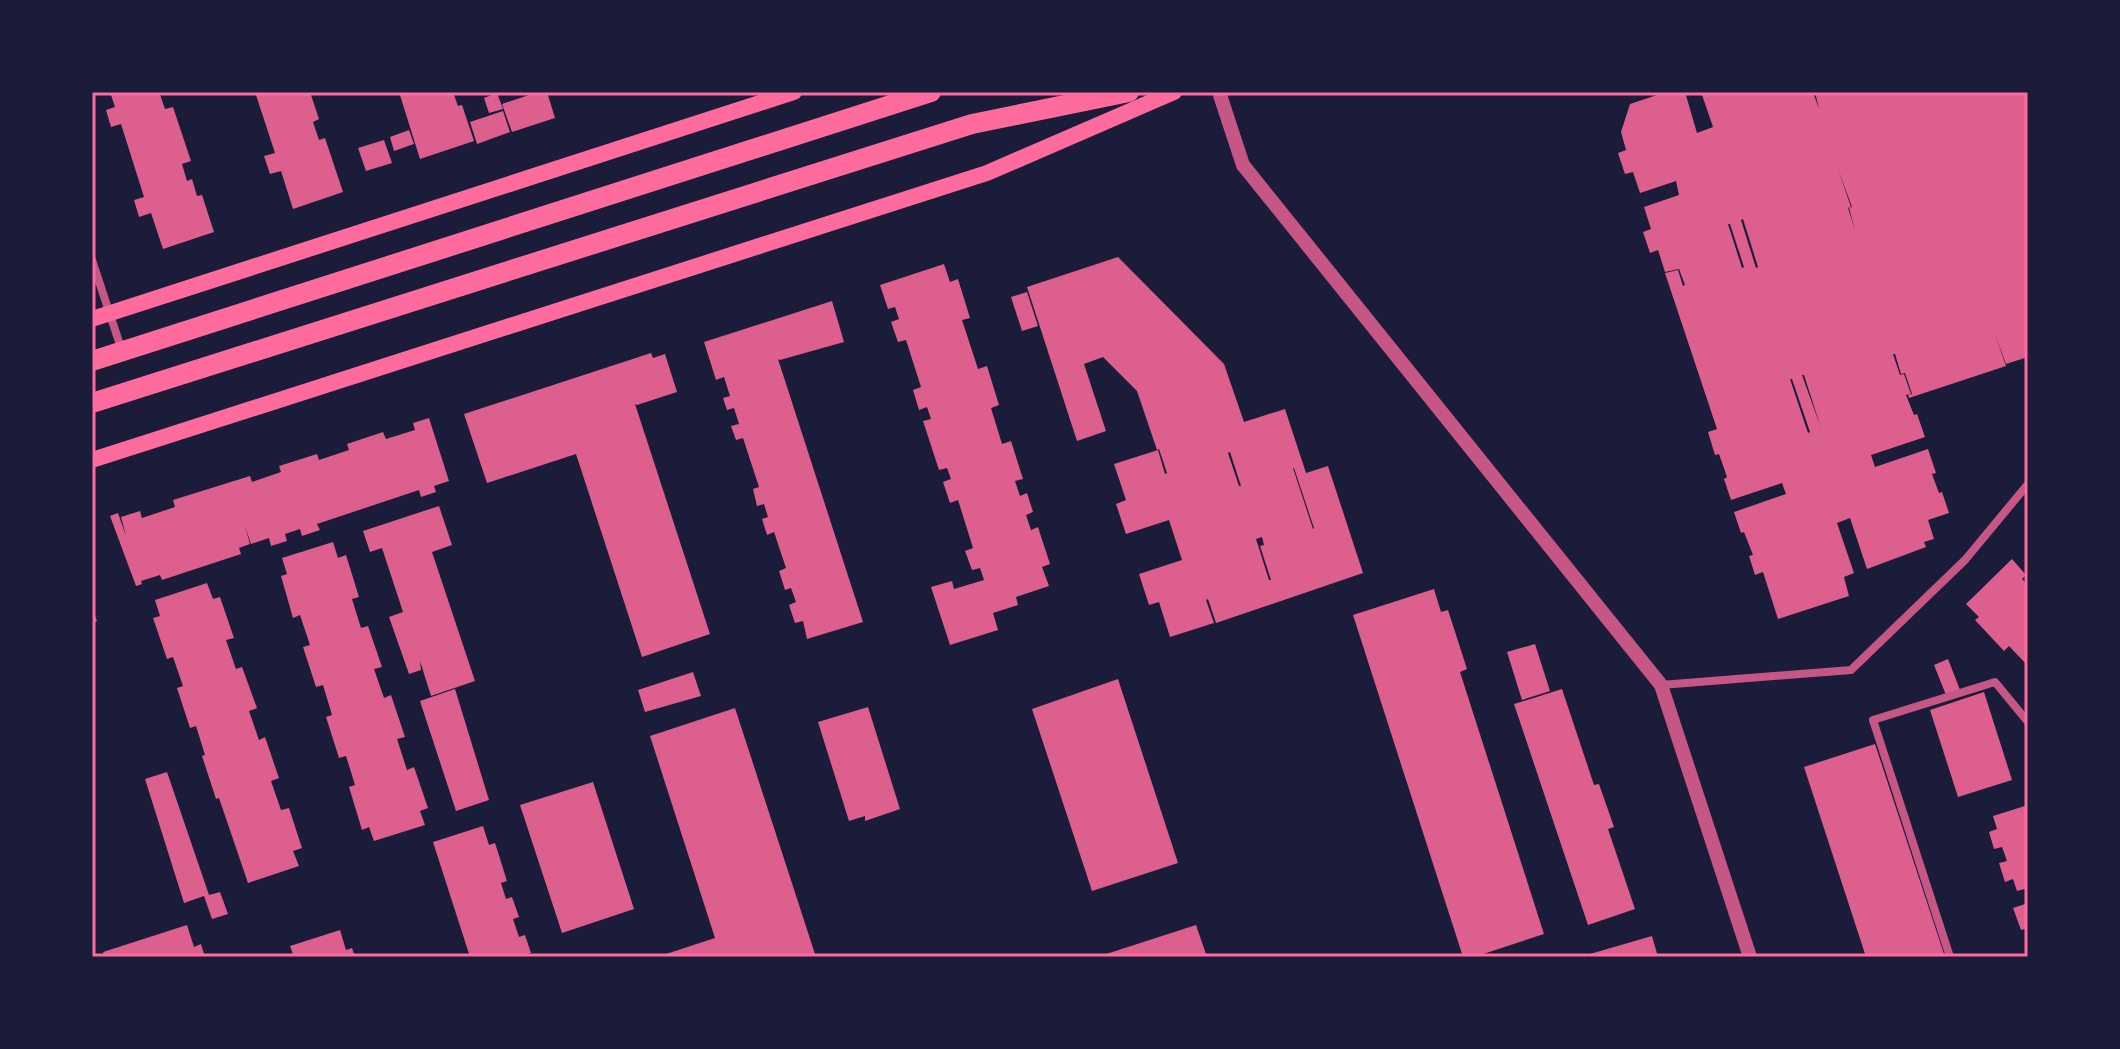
<svg xmlns="http://www.w3.org/2000/svg" width="2120" height="1049" font-family="'DM Sans',sans-serif">
<rect width="100%" height="100%" fill="#1b1b3a"/>
<path fill="#dd5f8e" fill-rule="evenodd" d="M 110,92 L 159,92 L 165,109 L 173,107 L 191,161 L 182,164 L 187,181 L 192,179 L 197,196 L 202,195 L 214,232 L 163,249 L 151,213 L 139,217 L 134,200 L 144,197 L 121,124 L 111,127 L 106,110 L 115,107 Z
M 255,92 L 310,92 L 319,119 L 313,122 L 319,140 L 325,138 L 343,192 L 293,209 L 281,171 L 270,174 L 264,156 L 275,153 Z
M 399,92 L 453,92 L 458,106 L 462,105 L 474,141 L 420,159 Z
M 538,92 L 547,92 L 555,118 L 512,132 L 502,104 Z
M 1666,92 L 1685,92 L 1697,133 L 1713,127 L 1701,92 L 1813,92 L 1819,109 L 1815,92 L 2028,92 L 2028,357 L 2006,364 L 1995,334 L 2006,366 L 1909,398 L 1908,395 L 1912,394 L 1905,373 L 1901,374 L 1895,354 L 1893,354 L 1900,375 L 1904,374 L 1911,394 L 1906,395 L 1914,415 L 1917,414 L 1925,437 L 1871,455 L 1875,467 L 1928,449 L 1936,473 L 1932,474 L 1939,493 L 1942,492 L 1949,513 L 1928,520 L 1934,539 L 1924,542 L 1926,547 L 1867,569 L 1850,518 L 1837,523 L 1854,573 L 1844,577 L 1849,596 L 1778,619 L 1763,572 L 1755,575 L 1749,556 L 1753,555 L 1744,532 L 1741,533 L 1734,512 L 1786,494 L 1782,483 L 1731,500 L 1724,479 L 1727,477 L 1719,454 L 1715,455 L 1708,432 L 1717,429 L 1665,273 L 1678,270 L 1683,286 L 1685,285 L 1679,269 L 1665,272 L 1658,250 L 1650,253 L 1643,232 L 1651,229 L 1644,207 L 1679,195 L 1676,181 L 1640,193 L 1633,172 L 1625,174 L 1618,153 L 1626,150 L 1621,132 L 1630,104 ZM 1838,169 L 1852,207 L 1849,208 L 1855,230 L 1848,208 L 1851,207 ZM 1743,219 L 1758,267 L 1756,268 L 1741,220 ZM 1728,224 L 1730,224 L 1744,267 L 1742,268 ZM 1802,375 L 1804,375 L 1821,428 ZM 1790,379 L 1792,379 L 1810,432 L 1808,433 Z
M 497,93 L 503,109 L 489,113 L 484,98 Z
M 503,111 L 510,132 L 477,144 L 470,122 Z
M 409,130 L 414,144 L 394,151 L 390,137 Z
M 384,140 L 392,163 L 366,171 L 358,148 Z
M 1118,257 L 1224,364 L 1244,422 L 1285,409 L 1306,473 L 1328,466 L 1363,573 L 1216,623 L 1208,599 L 1206,600 L 1214,623 L 1170,637 L 1159,602 L 1149,605 L 1139,574 L 1182,560 L 1169,520 L 1126,534 L 1116,504 L 1126,500 L 1114,464 L 1158,450 L 1165,474 L 1167,473 L 1159,449 L 1157,450 L 1137,391 L 1103,357 L 1084,364 L 1106,431 L 1077,441 L 1027,287 ZM 1230,452 L 1241,486 L 1239,486 L 1228,453 ZM 1293,468 L 1294,468 L 1314,528 L 1313,529 ZM 1262,537 L 1264,545 L 1260,546 L 1271,580 L 1269,580 L 1256,539 Z
M 944,264 L 950,282 L 958,279 L 970,318 L 962,320 L 978,369 L 987,366 L 999,405 L 991,408 L 1002,444 L 1011,441 L 1023,479 L 1015,481 L 1020,496 L 1027,493 L 1033,512 L 1026,515 L 1031,530 L 1038,527 L 1050,564 L 1042,567 L 1049,586 L 1016,597 L 1018,605 L 993,613 L 998,630 L 950,645 L 931,587 L 952,581 L 954,589 L 984,580 L 980,568 L 972,570 L 965,551 L 973,548 L 958,500 L 950,503 L 943,482 L 951,479 L 947,468 L 939,470 L 923,421 L 931,419 L 927,407 L 919,410 L 913,390 L 921,387 L 906,340 L 898,342 L 891,322 L 899,319 L 895,307 L 888,309 L 880,285 Z
M 1027,292 L 1038,326 L 1022,331 L 1011,297 Z
M 832,301 L 844,342 L 780,360 L 778,359 L 863,622 L 807,639 L 803,621 L 795,623 L 789,605 L 796,602 L 791,588 L 785,590 L 779,571 L 786,568 L 774,532 L 767,535 L 762,519 L 768,517 L 764,504 L 757,506 L 753,489 L 759,487 L 743,438 L 736,440 L 731,426 L 739,424 L 734,408 L 727,410 L 723,398 L 730,396 L 724,377 L 716,380 L 704,342 Z
M 651,353 L 653,358 L 665,354 L 677,392 L 637,405 L 635,404 L 710,634 L 642,657 L 576,454 L 487,483 L 464,414 Z
M 429,418 L 449,481 L 434,486 L 436,492 L 421,497 L 419,490 L 317,524 L 320,530 L 302,536 L 300,529 L 285,534 L 287,541 L 271,546 L 269,538 L 251,544 L 245,526 L 250,544 L 239,548 L 241,554 L 162,580 L 160,575 L 141,581 L 142,584 L 136,586 L 110,516 L 118,513 L 126,536 L 121,517 L 140,511 L 142,518 L 175,507 L 173,500 L 250,476 L 252,482 L 281,472 L 279,466 L 317,454 L 319,460 L 349,450 L 347,444 L 383,432 L 386,439 L 415,430 L 413,423 Z
M 439,506 L 452,545 L 432,552 L 475,681 L 431,696 L 420,661 L 421,670 L 409,674 L 389,617 L 403,612 L 382,548 L 370,552 L 363,531 Z
M 333,542 L 338,558 L 346,555 L 359,597 L 352,599 L 361,628 L 368,626 L 382,667 L 374,669 L 384,698 L 391,695 L 405,737 L 397,739 L 407,770 L 414,767 L 428,808 L 420,811 L 425,825 L 374,841 L 369,827 L 362,830 L 349,787 L 355,785 L 346,756 L 339,758 L 326,717 L 332,715 L 323,685 L 316,687 L 303,647 L 310,645 L 300,615 L 293,618 L 281,576 L 287,574 L 282,558 Z
M 2012,559 L 2026,575 L 2022,579 L 2028,585 L 2028,666 L 2009,646 L 2004,651 L 1975,620 L 1979,617 L 1966,604 Z
M 207,583 L 213,599 L 220,597 L 234,638 L 226,640 L 236,669 L 242,667 L 257,708 L 249,711 L 259,740 L 265,737 L 279,778 L 271,781 L 281,810 L 289,808 L 302,848 L 293,851 L 299,866 L 248,883 L 219,798 L 216,799 L 202,756 L 205,755 L 196,726 L 190,728 L 177,688 L 183,686 L 173,657 L 167,659 L 153,618 L 160,616 L 155,600 Z
M 1434,589 L 1441,612 L 1448,610 L 1467,669 L 1460,672 L 1544,934 L 1474,957 L 1463,957 L 1353,615 Z
M 92,609 L 97,621 L 95,622 L 94,641 L 92,641 Z
M 1535,644 L 1550,691 L 1522,700 L 1507,652 Z
M 1948,659 L 1960,690 L 1946,695 L 1934,665 Z
M 693,672 L 701,696 L 645,712 L 638,690 Z
M 1118,679 L 1178,863 L 1092,891 L 1032,709 Z
M 455,689 L 489,800 L 456,811 L 420,701 Z
M 1562,689 L 1594,785 L 1599,784 L 1614,827 L 1608,829 L 1635,909 L 1588,925 L 1514,704 Z
M 1984,692 L 2012,780 L 1958,797 L 1930,710 Z
M 868,707 L 900,809 L 865,821 L 865,816 L 849,821 L 818,722 Z
M 735,708 L 814,951 L 816,957 L 657,957 L 715,938 L 650,736 Z
M 1875,744 L 1945,957 L 1866,957 L 1804,767 Z
M 167,772 L 209,895 L 220,892 L 228,914 L 212,919 L 204,896 L 184,903 L 145,779 Z
M 593,782 L 634,909 L 562,933 L 520,805 Z
M 2028,805 L 2028,888 L 2017,891 L 2013,879 L 2005,882 L 1999,863 L 2007,861 L 2002,847 L 1994,849 L 1989,832 L 1997,829 L 1993,816 Z
M 483,826 L 489,845 L 495,843 L 507,881 L 501,883 L 506,899 L 512,897 L 519,917 L 513,919 L 519,937 L 525,935 L 531,953 L 524,955 L 525,957 L 470,957 L 433,842 Z
M 2028,903 L 2028,928 L 2021,930 L 2013,908 Z
M 187,925 L 194,947 L 201,944 L 205,957 L 105,957 L 103,952 Z
M 1196,925 L 1207,957 L 1100,957 L 1100,956 Z
M 340,930 L 346,950 L 352,948 L 355,957 L 294,957 L 290,946 Z
M 1652,936 L 1658,957 L 1583,957 L 1583,956 Z"/>
<g fill="none" stroke-linecap="round" stroke-linejoin="round">
<path stroke="#c65784" stroke-width="8" d="M 92,260 L 122,351
M 1661,685 L 1851,670 L 1965,560 L 2028,484
M 1950,957 L 1873,720 L 1995,682 L 2028,722"/>
<path stroke="#c65784" stroke-width="14" d="M 1219,92 L 1243,165 L 1661,685 L 1750,957"/>
<path stroke="#ff6b9d" stroke-width="16" d="M 92,319 L 794,92
M 92,460 L 987,173 L 1174,92"/>
<path stroke="#ff6b9d" stroke-width="20" d="M 92,361 L 931,92
M 92,403 L 972,124 L 1129,92"/>
</g>
<rect width="2120" height="1049" fill="none" stroke="#1b1b3a" stroke-width="188"/>
<rect x="94" y="94" width="1932" height="861" fill="none" stroke="#ff6b9d" stroke-width="3"/>
</svg>
